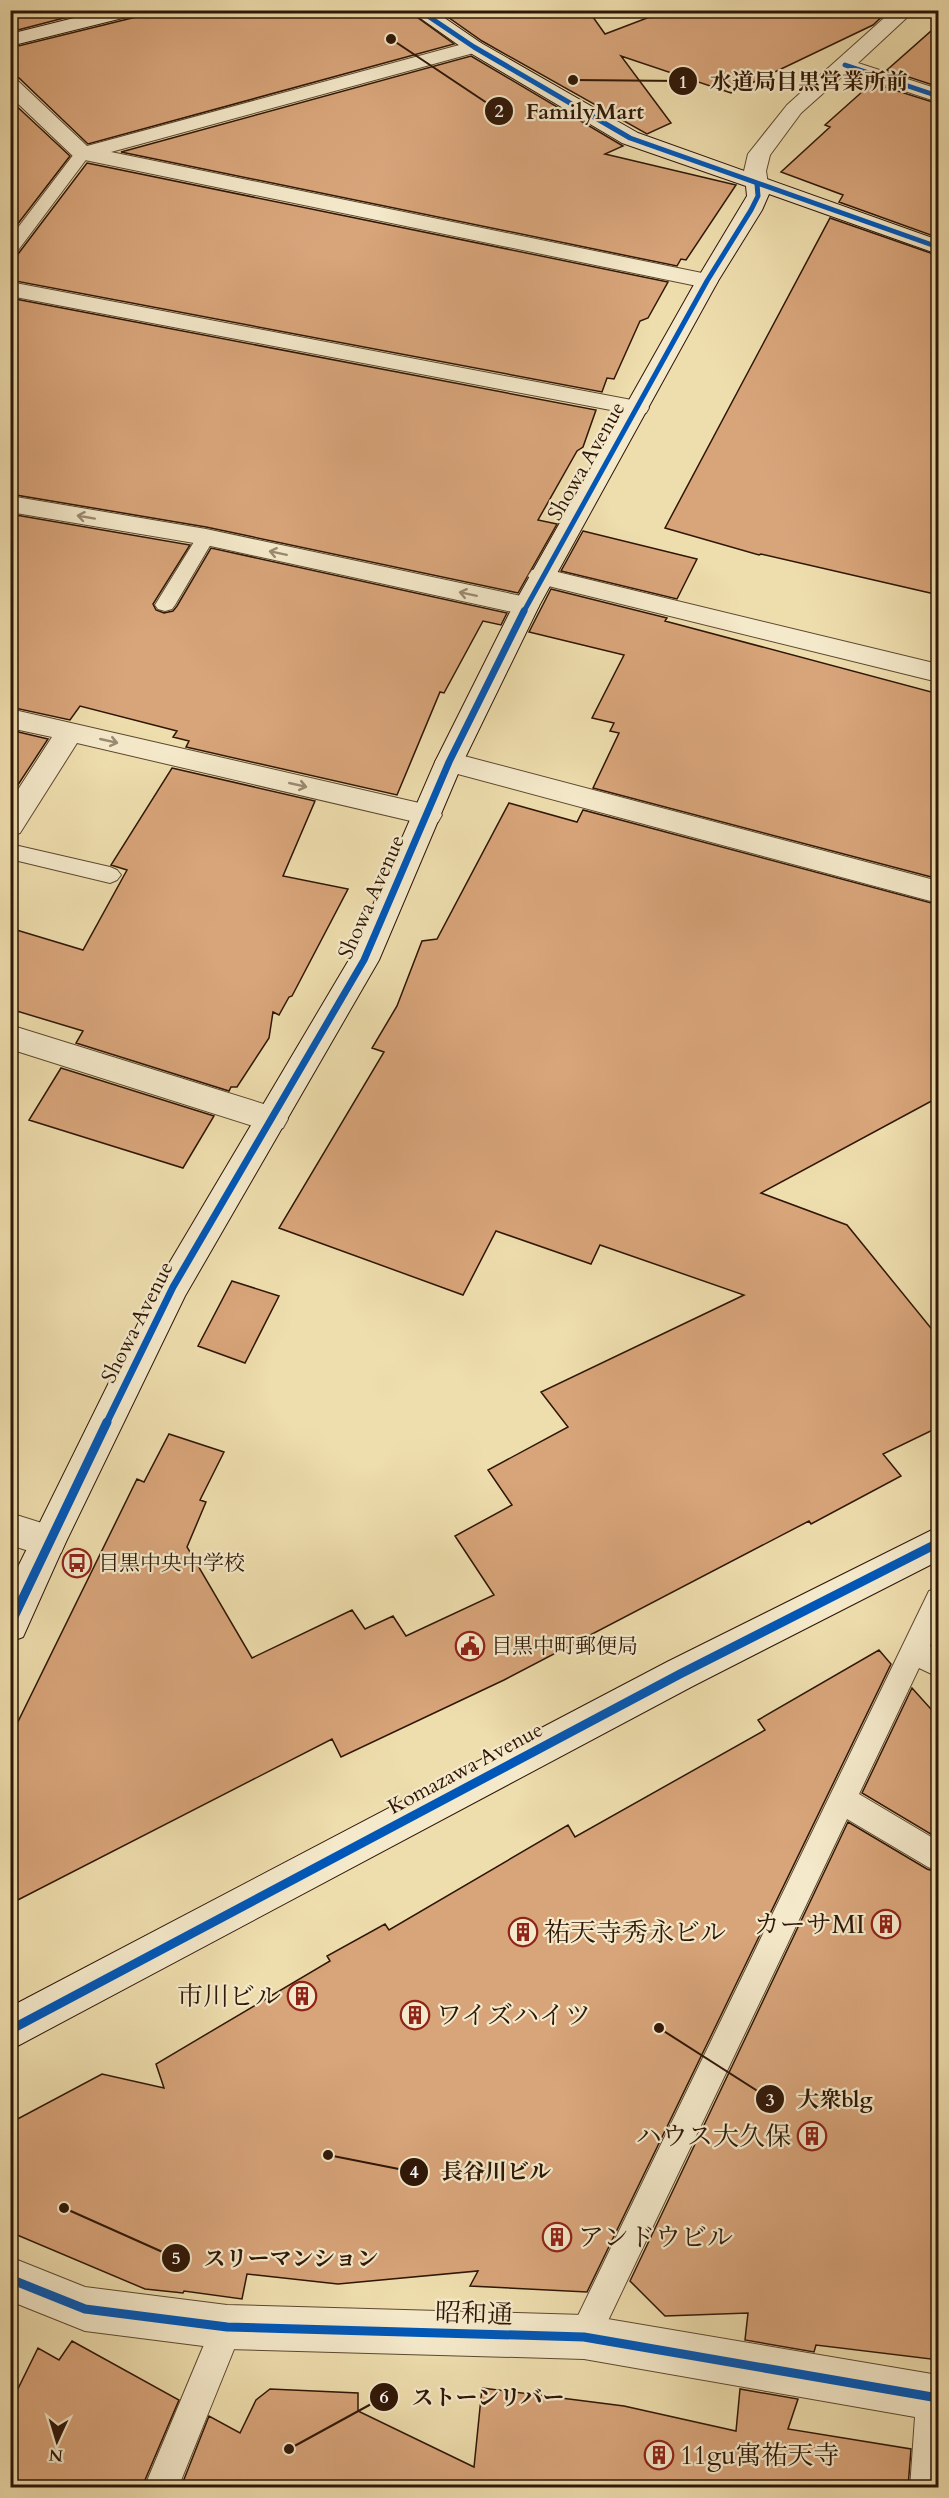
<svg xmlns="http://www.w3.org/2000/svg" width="949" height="2498" font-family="Cardo,'Noto Serif JP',serif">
<rect width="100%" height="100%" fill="#eeddad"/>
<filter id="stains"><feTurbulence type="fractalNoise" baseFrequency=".00333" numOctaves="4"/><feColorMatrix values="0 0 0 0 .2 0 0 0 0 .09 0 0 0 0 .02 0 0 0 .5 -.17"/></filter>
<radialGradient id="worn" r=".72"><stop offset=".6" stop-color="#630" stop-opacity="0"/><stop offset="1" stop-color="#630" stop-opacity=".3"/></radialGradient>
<path fill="#d8a47a" stroke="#2e1606" stroke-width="1.5" d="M 10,10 L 95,10 L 10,32 Z
M 144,10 L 407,10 L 454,44 L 88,144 L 19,78 L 10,76 L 10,48 L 140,16 Z
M 438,10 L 588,10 L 605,34 L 668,10 L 889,10 L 873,25 L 731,93 L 621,56 L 671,123 L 647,134 L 482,41 Z
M 939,24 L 939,87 L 887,70 Z
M 471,56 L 623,146 L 605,154 L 736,185 L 686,260 L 681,259 L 677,266 L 121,152 Z
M 872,83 L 939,104 L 939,238 L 839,202 L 843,195 L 781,172 L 830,127 L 825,125 Z
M 10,100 L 70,156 L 10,234 Z
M 87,163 L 668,282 L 648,318 L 640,321 L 614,379 L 607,378 L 602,392 L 10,280 L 10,257 L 18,254 Z
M 830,218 L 939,256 L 939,595 L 761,554 L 759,555 L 665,528 Z
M 10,298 L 596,410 L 583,447 L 577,451 L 538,520 L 557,524 L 518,593 L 206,527 L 10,494 Z
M 10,514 L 190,545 L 153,604 L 156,610 L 164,613 L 173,611 L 177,606 L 211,548 L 507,613 L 501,625 L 483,621 L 444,693 L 440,692 L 397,795 L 186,747 L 189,741 L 173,737 L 177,731 L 80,706 L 70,720 L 10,707 Z
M 583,531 L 697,559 L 677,599 L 561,571 Z
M 551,589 L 667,618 L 665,621 L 939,694 L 939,879 L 593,788 L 619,733 L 610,731 L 614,723 L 592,718 L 624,655 L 529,632 Z
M 10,730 L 48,739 L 10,797 Z
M 172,768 L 315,801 L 283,876 L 348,889 L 292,996 L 289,997 L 279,1015 L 273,1012 L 269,1038 L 237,1087 L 231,1087 L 229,1091 L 76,1043 L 83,1031 L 10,1009 L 10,928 L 83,950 L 127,870 L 111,865 Z
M 509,803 L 577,822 L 583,810 L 939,905 L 939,1097 L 761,1193 L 847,1225 L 939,1338 L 939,1427 L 883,1454 L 901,1476 L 811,1524 L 809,1521 L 504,1680 L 341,1757 L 332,1739 L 10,1904 L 10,1738 L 137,1479 L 144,1482 L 169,1434 L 224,1452 L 200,1500 L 206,1502 L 187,1547 L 252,1658 L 352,1610 L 365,1629 L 393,1616 L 406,1636 L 494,1595 L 455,1536 L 512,1505 L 488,1470 L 568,1427 L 541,1392 L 744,1295 L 600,1245 L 591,1264 L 496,1231 L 463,1295 L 279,1228 L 384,1052 L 372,1048 L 397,1006 L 422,941 L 437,939 Z
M 61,1068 L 214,1116 L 183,1168 L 29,1120 Z
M 232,1281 L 279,1296 L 245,1363 L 198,1346 Z
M 879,1650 L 891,1664 L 587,2292 L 470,2286 L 478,2271 L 338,2284 L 247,2274 L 242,2299 L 184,2291 L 183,2293 L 145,2289 L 10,2232 L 10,2123 L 102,2074 L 164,2088 L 156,2064 L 330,1961 L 327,1956 L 385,1924 L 389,1930 L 568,1825 L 575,1837 L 765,1730 L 758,1720 Z
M 912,1688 L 939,1718 L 939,1839 L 862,1793 Z
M 848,1822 L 927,1869 L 939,1873 L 939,2360 L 816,2345 L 814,2352 L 745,2340 L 748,2313 L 665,2316 L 630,2281 Z
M 72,2341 L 179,2400 L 142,2487 L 10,2487 L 10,2405 L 38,2348 L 59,2360 Z
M 482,2388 L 624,2406 L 736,2431 L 740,2389 L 798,2399 L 788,2429 L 911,2449 L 908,2487 L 181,2487 L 209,2416 L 240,2433 L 256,2400 L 270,2389 L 358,2393 L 358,2411 L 474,2467 Z"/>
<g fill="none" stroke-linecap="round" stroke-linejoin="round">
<g stroke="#5e4830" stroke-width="2">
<path id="lane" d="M 83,148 L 91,153 L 16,253 L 10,255 L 10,238 L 77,150 Z
M 206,531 L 213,533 L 215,537 L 175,605 L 172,609 L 165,611 L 158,609 L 155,605 L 197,537 L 199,533 Z
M 10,844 L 110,867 L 117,870 L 121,875 L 117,880 L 110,883 L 10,859 Z
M 938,1588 L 938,1627 L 930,1646 L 938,1651 L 938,1677 L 919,1668 L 859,1794 L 938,1841 L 938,1871 L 928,1867 L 847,1819 L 595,2348 L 584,2353 L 573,2348 L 568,2337 L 573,2326 L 929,1591 Z
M 227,2311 L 238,2316 L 243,2327 L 178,2488 L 144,2488 L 216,2316 Z"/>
</g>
<g stroke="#5e4830" stroke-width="2">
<path id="street" d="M 893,10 L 915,10 L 858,63 L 938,89 L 938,102 L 847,72 L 801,113 L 770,155 L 766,171 L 768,184 L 765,189 L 757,191 L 749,189 L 744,171 L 748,154 L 787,105 Z
M 474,41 L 481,43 L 484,47 L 481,51 L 111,152 L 707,274 L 715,276 L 718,281 L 715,286 L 707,288 L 75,158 L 10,96 L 10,78 L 17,80 L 87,146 Z
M 10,282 L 637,401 L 646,403 L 649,408 L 646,413 L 637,415 L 10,296 Z
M 10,496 L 206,529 L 526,597 L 535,600 L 539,606 L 535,612 L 526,615 L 206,545 L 10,512 Z
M 541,568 L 938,664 L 938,682 L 532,582 L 528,576 L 532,570 Z
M 10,709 L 428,805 L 438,808 L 442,815 L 438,822 L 428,825 L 77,743 L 20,833 L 10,836 L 10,802 L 52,737 L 10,728 Z
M 449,752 L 938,881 L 938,903 L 439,769 L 435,762 L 439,755 Z
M 10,1025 L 283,1110 L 288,1119 L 283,1128 L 272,1132 L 10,1049 Z
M 10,1513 L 61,1529 L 66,1541 L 61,1553 L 48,1557 L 10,1545 Z
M 10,2257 L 85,2287 L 227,2305 L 584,2315 L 938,2375 L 938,2488 L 910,2488 L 915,2417 L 584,2359 L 227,2349 L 85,2331 L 10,2301 Z"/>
</g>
<g stroke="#2e1606" stroke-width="2">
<path id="secondary" d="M 106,10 L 142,10 L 139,14 L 10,46 L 10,34 Z
M 409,10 L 433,10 L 481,43 L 638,133 L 938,240 L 938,254 L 769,194 L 762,210 L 718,281 L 539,606 L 463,762 L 379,960 L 185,1296 L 62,1550 L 23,1637 L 10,1642 L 10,1583 L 161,1277 L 350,958 L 435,762 L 513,606 L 696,281 L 747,196 L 746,186 L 622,143 L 467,51 Z
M 938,1527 L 938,1561 L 693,1686 L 10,2050 L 10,2007 L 667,1662 Z"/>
</g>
<use href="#lane" fill="#f4e9ca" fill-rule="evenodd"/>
<use href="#street" fill="#f4e9ca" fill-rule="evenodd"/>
<use href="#secondary" fill="#f4e9ca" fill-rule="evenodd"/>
<g stroke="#f4e9ca" stroke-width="8">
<path id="cycleway-far2" d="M 419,10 L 474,47 L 630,138 L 938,247
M 845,65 L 938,96
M 523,613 L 707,281 L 751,210 L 758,196 L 757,184"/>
</g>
<g stroke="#f4e9ca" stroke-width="10">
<path id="cycleway-far1" d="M 106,1424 L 173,1287 L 364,960 L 449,762 L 524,611"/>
</g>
<g stroke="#f4e9ca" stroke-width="13">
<path id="cycleway" d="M 10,1625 L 107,1422
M 10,2030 L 680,1674 L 938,1543
M 10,2279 L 85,2309 L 227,2327 L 584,2337 L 938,2398"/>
</g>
<use href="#cycleway-far2" stroke="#0057b8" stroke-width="5"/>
<use href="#cycleway-far1" stroke="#0057b8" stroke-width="7"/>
<use href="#cycleway" stroke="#0057b8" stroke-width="9"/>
</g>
<defs><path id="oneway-shaft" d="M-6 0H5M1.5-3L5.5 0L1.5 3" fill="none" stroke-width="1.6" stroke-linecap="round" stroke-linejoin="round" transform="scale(1.5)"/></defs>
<g stroke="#9b8a72">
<use href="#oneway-shaft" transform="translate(86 517) rotate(-170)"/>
<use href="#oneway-shaft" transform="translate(278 553) rotate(-168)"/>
<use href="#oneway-shaft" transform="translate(468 594) rotate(-168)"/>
<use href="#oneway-shaft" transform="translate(109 741) rotate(13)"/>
<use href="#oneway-shaft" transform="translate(298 785) rotate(13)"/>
</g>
<defs>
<g id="bus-ring" transform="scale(1.5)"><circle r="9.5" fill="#f4e9ca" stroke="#8f2418" stroke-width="1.5"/><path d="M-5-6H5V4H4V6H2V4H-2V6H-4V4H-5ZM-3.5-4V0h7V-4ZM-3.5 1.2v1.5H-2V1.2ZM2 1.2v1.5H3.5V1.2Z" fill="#8f2418"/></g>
<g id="civic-ring" transform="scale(1.5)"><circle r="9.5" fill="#f4e9ca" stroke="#8f2418" stroke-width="1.5"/><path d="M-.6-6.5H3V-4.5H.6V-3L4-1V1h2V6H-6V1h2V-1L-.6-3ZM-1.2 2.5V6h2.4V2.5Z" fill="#8f2418"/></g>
<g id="building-ring" transform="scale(1.5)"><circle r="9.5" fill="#f4e9ca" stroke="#8f2418" stroke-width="1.5"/><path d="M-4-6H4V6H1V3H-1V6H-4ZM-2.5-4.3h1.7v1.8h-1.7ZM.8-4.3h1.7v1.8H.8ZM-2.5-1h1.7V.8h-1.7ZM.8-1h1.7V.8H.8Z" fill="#8f2418"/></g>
</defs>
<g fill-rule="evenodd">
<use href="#bus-ring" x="77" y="1563"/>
<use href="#civic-ring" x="470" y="1646"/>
<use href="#building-ring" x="886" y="1924"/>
<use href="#building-ring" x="523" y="1932"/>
<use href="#building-ring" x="302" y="1996"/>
<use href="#building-ring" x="415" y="2015"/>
<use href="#building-ring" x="812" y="2136"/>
<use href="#building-ring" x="557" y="2237"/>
<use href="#building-ring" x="659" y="2455"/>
</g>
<g text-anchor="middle" stroke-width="4.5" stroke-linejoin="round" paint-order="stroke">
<g font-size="21" fill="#2e1606" stroke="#f4e9ca">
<text transform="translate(586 461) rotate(-60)" y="7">Showa Avenue</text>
<text transform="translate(371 897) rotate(-66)" y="7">Showa Avenue</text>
<text transform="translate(137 1322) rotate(-63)" y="7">Showa Avenue</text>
<text transform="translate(465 1768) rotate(-28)" y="7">Komazawa Avenue</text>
</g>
<g font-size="21" fill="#2e1606" stroke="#f4e9ca" text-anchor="start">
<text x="98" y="1570">目黒中央中学校</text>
<text x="491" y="1653">目黒中町郵便局</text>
</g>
<g font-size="26" fill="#2e1606" stroke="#f4e9ca" text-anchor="start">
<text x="865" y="1933" text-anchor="end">カーサMI</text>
<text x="544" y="1941">祐天寺秀永ビル</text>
<text x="281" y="2005" text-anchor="end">市川ビル</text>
<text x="436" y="2024">ワイズハイツ</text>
<text x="791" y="2145" text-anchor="end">ハウス大久保</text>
<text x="578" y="2246">アンドウビル</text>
<text x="680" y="2464">11gu寓祐天寺</text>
</g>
<g font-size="26" fill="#2e1606" stroke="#f4e9ca">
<text transform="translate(474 2313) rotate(2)" y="9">昭和通</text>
</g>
</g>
<path fill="none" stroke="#2e1606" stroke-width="2" d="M573 80L683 81M391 39L499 111M659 2028L770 2099M328 2155L414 2172M64 2208L176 2258M289 2449L384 2397"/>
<g fill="#2e1606" stroke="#f4e9ca" stroke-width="2">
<circle cx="573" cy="80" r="6"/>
<circle cx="391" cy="39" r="6"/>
<circle cx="659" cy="2028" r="6"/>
<circle cx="328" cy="2155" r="6"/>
<circle cx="64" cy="2208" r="6"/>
<circle cx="289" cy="2449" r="6"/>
<circle cx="683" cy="81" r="15"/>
<circle cx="499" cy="111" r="15"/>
<circle cx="770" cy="2099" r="15"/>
<circle cx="414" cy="2172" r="15"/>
<circle cx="176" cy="2258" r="15"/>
<circle cx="384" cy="2397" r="15"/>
</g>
<g font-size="18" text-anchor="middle" font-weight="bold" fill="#fff">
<text x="683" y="88">1</text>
<text x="499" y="117">2</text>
<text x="770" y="2106">3</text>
<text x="414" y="2178">4</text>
<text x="176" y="2264">5</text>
<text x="384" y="2403">6</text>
</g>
<g font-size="22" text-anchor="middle" font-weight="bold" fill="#2e1606" stroke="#f4e9ca" stroke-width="4.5" stroke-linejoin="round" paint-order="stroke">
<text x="809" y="89">水道局目黒営業所前</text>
<text x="585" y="119">FamilyMart</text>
<text x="835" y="2107">大衆blg</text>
<text x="496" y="2179">長谷川ビル</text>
<text x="291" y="2266">スリーマンション</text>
<text x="488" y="2405">ストーンリバー</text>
</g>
<rect width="949" height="2498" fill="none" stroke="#eeddad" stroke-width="36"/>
<rect x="12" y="12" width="925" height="2474" fill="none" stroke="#2e1606" stroke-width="3"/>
<rect x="18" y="18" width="913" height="2462" fill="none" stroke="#2e1606" stroke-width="1.5"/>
<g transform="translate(57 2441) rotate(184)" stroke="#f4e9ca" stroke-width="4.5" paint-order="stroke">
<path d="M0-4.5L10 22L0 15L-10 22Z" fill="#2e1606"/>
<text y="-9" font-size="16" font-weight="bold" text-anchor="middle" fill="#2e1606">N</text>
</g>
<rect width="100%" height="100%" filter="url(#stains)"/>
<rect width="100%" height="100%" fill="url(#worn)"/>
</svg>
